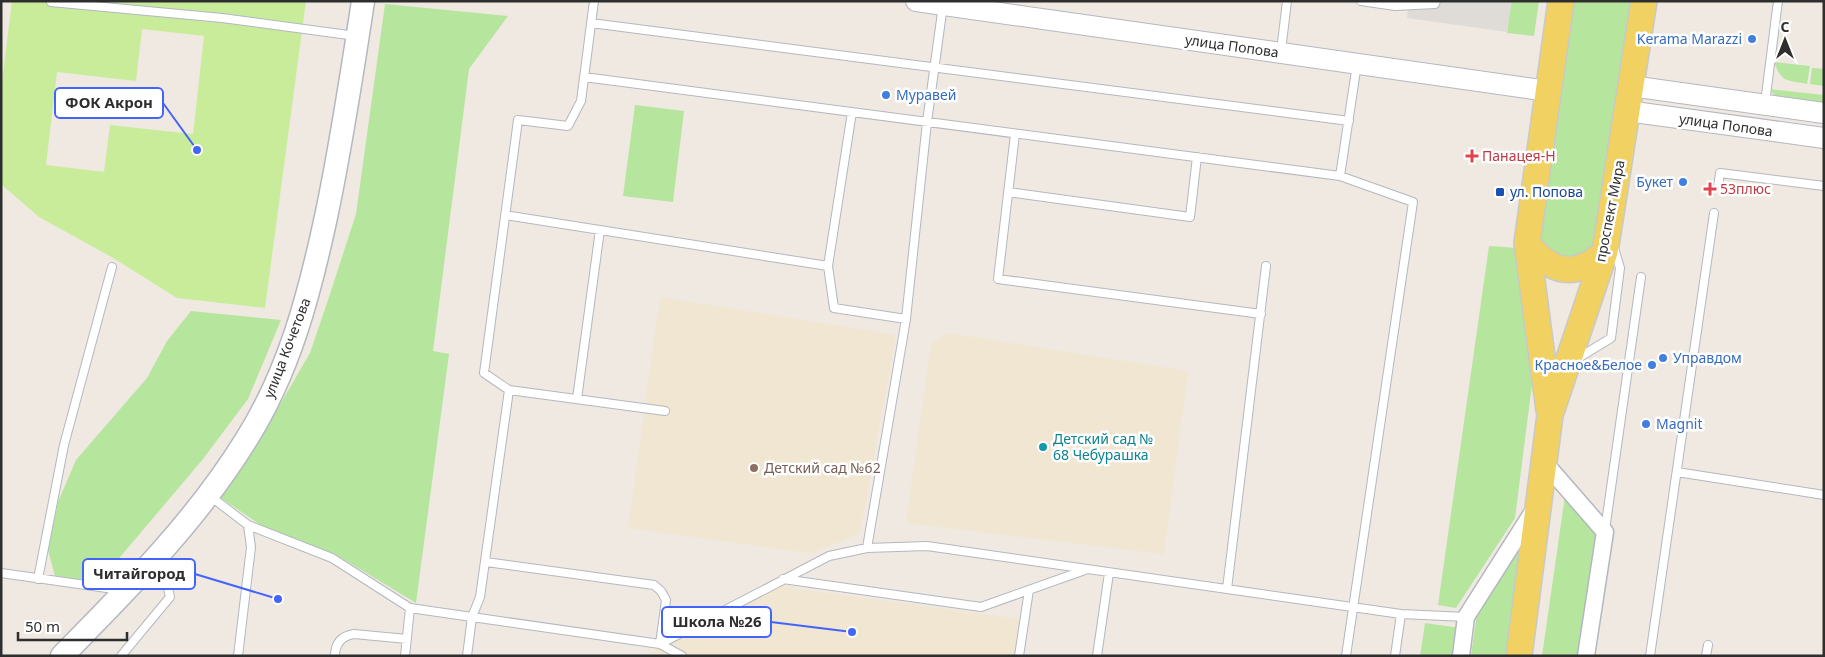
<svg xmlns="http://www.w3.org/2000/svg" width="1825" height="657" font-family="'Noto Sans',sans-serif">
<rect width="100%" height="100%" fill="#efe9e1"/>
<path fill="#f0e6d1" d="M 660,297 L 896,335 L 860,534 L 809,553 L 628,528 Z
M 947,333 L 1188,371 L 1164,554 L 906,523 L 931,344 Z
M 776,586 L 1020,619 L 1014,656 L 649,656 L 661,646 Z"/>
<path fill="#b6e59e" d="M 1511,1 L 1539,1 L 1534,36 L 1507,33 Z
M 1567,1 L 1635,1 L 1600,244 L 1564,262 L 1536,242 Z
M 385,4 L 508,16 L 469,69 L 433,351 L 449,354 L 416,603 L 335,554 L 262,526 L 218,496 L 271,420 L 310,353 L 329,297 L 356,214 Z
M 1774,62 L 1810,66 L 1807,84 C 1786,80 1782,83 1774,62 Z
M 1812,68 L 1824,69 L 1824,86 L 1810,84 Z
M 1769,89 L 1824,95 L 1824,104 L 1777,98 Z
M 635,105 L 684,111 L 673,202 L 623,196 Z
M 1489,246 L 1518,248 L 1536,353 L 1515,518 L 1456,608 L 1438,605 Z
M 191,311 L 281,320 L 248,399 L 203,459 L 99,582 L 55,576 L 48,550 L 58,502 L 76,460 L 147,378 L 167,341 Z
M 1565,496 L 1597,535 L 1580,656 L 1542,656 Z
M 1521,541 L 1507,656 L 1471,656 L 1477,613 Z
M 1425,623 L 1460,628 L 1456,656 L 1420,656 Z"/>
<path fill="#c9ec9a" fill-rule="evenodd" d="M 12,1 L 306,1 L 265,308 L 177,298 L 115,259 L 39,217 L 1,184 L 1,90 ZM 142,29 L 204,36 L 193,134 L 110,125 L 104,172 L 46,165 L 57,72 L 136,81 Z"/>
<path fill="#dfdcd8" d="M 1409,1 L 1512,1 L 1507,32 L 1407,18 Z"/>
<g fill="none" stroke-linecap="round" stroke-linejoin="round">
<g stroke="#b4b7c1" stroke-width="10">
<path id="service" d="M 1361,1 L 1395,6 L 1435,4 L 1436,1
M 51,2 L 222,18 L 356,36
M 591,23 L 1349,121
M 1281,51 L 1287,1
M 584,77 L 1340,176 L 1413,202 L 1346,656
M 1765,103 L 1778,1
M 1015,134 L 998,279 L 1261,314
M 1340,176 L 1357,64
M 1718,187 L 1720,173 L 1824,186
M 1008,192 L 1190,217 L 1197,157
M 505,215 L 828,266 L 852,112
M 828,266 L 834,308 L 906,319
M 1575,360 L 1611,338 L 1620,268 L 1614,248
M 509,390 L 665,411
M 577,399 L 600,230
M 1677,472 L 1824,495
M 210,496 L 248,525 L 332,558 L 410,608 L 472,617 L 480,597 L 509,390 L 484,373 L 518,120 L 568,126 L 581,101 L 594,1
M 1605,530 L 1641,277
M 867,548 L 906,319 L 927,122 L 943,5
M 486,562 L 654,585 L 661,591 L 666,600 L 660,644
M 1,573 L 121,590
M 38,579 L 64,445 L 112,267
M 783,579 L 981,607 L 1085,570
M 1227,589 L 1266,266
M 660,644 L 829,556 L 867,548 L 927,546 L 1401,614 L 1466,617
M 121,656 L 170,597 L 161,557
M 238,656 L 251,547 L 248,525
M 335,656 C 335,643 342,636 354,634 L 407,639
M 405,656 L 410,608
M 467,656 L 472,617 L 660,644 L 682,656
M 1019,656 L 1029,590
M 1097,656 L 1109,573
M 1395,656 L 1401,614
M 1650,656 L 1714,213
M 1706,656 L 1708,645"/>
</g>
<g stroke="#b4b7c1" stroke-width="19">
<path id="minor" d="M 1544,462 L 1605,532 L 1586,656
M 1461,656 L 1466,617 L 1534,510"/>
</g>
<g stroke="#b4b7c1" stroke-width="22">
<path id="tertiary" d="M 916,1 L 1548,91
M 1631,86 L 1824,113
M 1627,111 L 1824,138"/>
</g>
<g stroke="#b4b7c1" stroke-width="25">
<path id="secondary" d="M 62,656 C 128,589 196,521 246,440 C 289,372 309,296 326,217 C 341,146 352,74 363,1"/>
</g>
<g stroke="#c9c9c9" stroke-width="28">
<path id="primary" d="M 1527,243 C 1552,274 1575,279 1605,252
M 1549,410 L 1527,243 L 1561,1
M 1519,656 L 1550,415 L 1605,252 L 1644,1"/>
</g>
<use href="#service" stroke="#fff" stroke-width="8"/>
<use href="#minor" stroke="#fff" stroke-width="16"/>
<use href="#tertiary" stroke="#fff" stroke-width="20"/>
<use href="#secondary" stroke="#fff" stroke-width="22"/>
<use href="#primary" stroke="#f2d163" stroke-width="25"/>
</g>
<g fill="#3f7fe0" stroke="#fff" stroke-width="2">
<circle cx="1752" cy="39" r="5"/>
<circle cx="886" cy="95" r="5"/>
<circle cx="1683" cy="182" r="5"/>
<circle cx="1663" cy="358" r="5"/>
<circle cx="1652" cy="365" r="5"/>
<circle cx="1646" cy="424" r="5"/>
</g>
<g fill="#e0444e" stroke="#fff" stroke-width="2">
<path d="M1469.5 148.5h5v5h5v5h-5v5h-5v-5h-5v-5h5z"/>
<path d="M1707.5 181.5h5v5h5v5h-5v5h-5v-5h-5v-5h5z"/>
</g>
<rect fill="#1a4fb4" stroke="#fff" stroke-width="2" x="1495" y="187" width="10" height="10" rx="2.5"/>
<circle fill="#0f9aa8" stroke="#fff" stroke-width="2" cx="1043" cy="447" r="5"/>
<circle fill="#8d6e63" stroke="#fff" stroke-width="2" cx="754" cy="468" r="5"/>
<g text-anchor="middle" stroke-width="5" stroke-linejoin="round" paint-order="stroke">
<g font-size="14" fill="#366cbe" stroke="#fff" text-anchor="end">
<text x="1742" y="44">Kerama Marazzi</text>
<text x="896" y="100" text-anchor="start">Муравей</text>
<text x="1673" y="187">Букет</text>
<text x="1673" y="363" text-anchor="start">Управдом</text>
<text x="1642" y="370">Красное&amp;Белое</text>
<text x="1656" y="429" text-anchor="start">Magnit</text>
</g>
<g font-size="14" fill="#2e2e2e" stroke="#fff">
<text transform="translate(1232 46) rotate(8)" y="5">улица Попова</text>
<text transform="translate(1726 125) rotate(8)" y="5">улица Попова</text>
<text transform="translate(1610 211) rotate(-79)" y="5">проспект Мира</text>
<text transform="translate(287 348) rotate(-69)" y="5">улица Кочетова</text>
</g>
<g font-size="14" fill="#be3a42" stroke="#fff" text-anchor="start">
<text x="1482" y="161">Панацея-Н</text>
<text x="1720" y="194">53плюс</text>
</g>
<g font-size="14" fill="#164399" stroke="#fff" text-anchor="start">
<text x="1510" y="197">ул. Попова</text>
</g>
<g font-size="14" fill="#0d838f" stroke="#fff" text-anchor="start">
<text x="1053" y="444">Детский сад №<tspan x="1053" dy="16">68 Чебурашка</tspan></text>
</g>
<g font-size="14" fill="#785e54" stroke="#fff" text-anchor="start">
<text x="764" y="473">Детский сад №62</text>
</g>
</g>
<path fill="none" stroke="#4264fb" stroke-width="2" d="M197 150L163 103M278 599L195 574M852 632L771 622"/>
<g fill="#4264fb" stroke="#fff" stroke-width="2">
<circle cx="197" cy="150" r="5"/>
<circle cx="278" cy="599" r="5"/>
<circle cx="852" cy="632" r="5"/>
</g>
<g fill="#fff" stroke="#4264fb" stroke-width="2">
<rect x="55" y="88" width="108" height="30" rx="5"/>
<rect x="83" y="559" width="112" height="30" rx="5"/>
<rect x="662" y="607" width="109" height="30" rx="5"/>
</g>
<g font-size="15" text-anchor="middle" font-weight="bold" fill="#2e2e2e">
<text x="109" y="108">ФОК Акрон</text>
<text x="139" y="579">Читайгород</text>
<text x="717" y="627">Школа №26</text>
</g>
<rect width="1825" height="657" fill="none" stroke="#2e2e2e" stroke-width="5"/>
<g transform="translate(1785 40)" stroke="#ffffff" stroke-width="4" paint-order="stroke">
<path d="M0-4L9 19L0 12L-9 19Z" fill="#2e2e2e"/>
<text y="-8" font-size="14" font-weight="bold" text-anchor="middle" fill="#2e2e2e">С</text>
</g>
<path d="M18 632v8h109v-8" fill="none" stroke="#2e2e2e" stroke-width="2.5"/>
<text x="25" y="632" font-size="15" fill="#2e2e2e" stroke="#ffffff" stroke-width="4" paint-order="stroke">50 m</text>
</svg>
